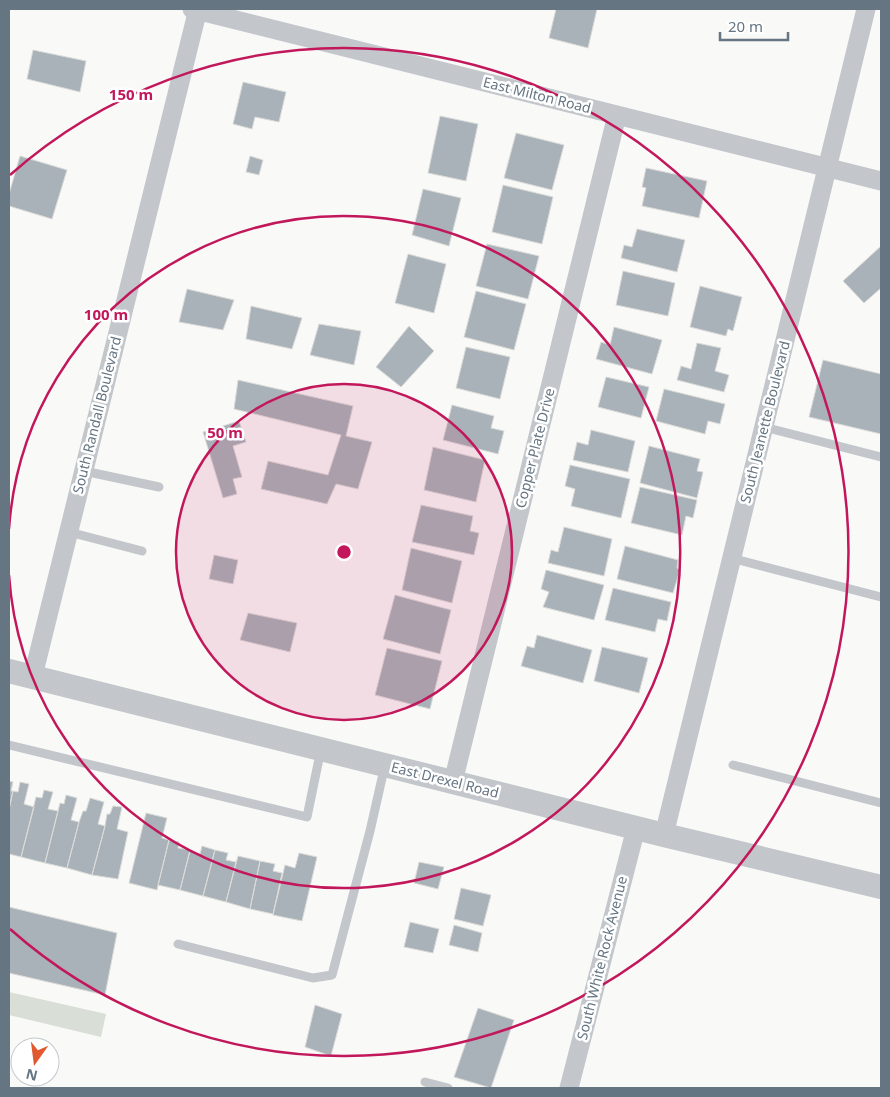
<svg xmlns="http://www.w3.org/2000/svg" width="890" height="1097" font-family="'Noto Sans',sans-serif">
<rect width="100%" height="100%" fill="#f9f9f7"/>
<path fill="#d9ded6" d="M 9,992 L 106,1014 L 101,1037 L 9,1015 Z"/>
<path fill="#a9b2b8" stroke="#dbdbd9" d="M 556,9 L 597,9 L 588,48 L 549,38 Z
M 33,50 L 86,61 L 80,92 L 27,79 Z
M 243,82 L 286,92 L 279,122 L 255,117 L 252,129 L 233,124 Z
M 440,116 L 478,124 L 466,181 L 428,173 Z
M 516,133 L 564,145 L 552,190 L 504,178 Z
M 20,156 L 67,170 L 52,219 L 9,206 L 9,194 Z
M 250,156 L 263,160 L 259,175 L 246,172 Z
M 646,168 L 707,181 L 699,218 L 642,206 L 646,188 L 642,187 Z
M 503,185 L 553,197 L 542,244 L 492,232 Z
M 423,189 L 461,198 L 449,246 L 412,235 Z
M 637,229 L 685,240 L 677,272 L 621,258 L 624,245 L 632,247 Z
M 487,244 L 539,256 L 528,299 L 476,286 Z
M 881,246 L 881,288 L 864,303 L 843,281 Z
M 408,254 L 446,264 L 434,313 L 395,303 Z
M 623,271 L 675,283 L 668,316 L 616,305 Z
M 700,286 L 742,297 L 733,331 L 728,329 L 726,336 L 690,327 Z
M 187,289 L 234,300 L 223,330 L 179,322 Z
M 476,291 L 526,304 L 514,350 L 464,337 Z
M 251,306 L 302,318 L 292,349 L 246,339 Z
M 319,324 L 361,331 L 354,365 L 310,355 Z
M 409,326 L 434,351 L 401,387 L 376,367 Z
M 614,327 L 662,340 L 652,374 L 596,359 L 601,342 L 610,345 Z
M 697,343 L 721,348 L 715,371 L 729,375 L 724,392 L 677,380 L 681,366 L 691,369 Z
M 466,347 L 510,357 L 500,399 L 456,388 Z
M 823,360 L 881,374 L 881,434 L 809,417 Z
M 606,377 L 649,387 L 641,418 L 598,407 Z
M 238,380 L 353,406 L 346,436 L 372,442 L 358,489 L 336,484 L 327,504 L 261,489 L 268,461 L 328,475 L 341,435 L 234,409 Z
M 664,389 L 725,404 L 720,424 L 708,421 L 705,434 L 656,421 Z
M 452,405 L 494,416 L 491,428 L 504,431 L 498,454 L 443,440 Z
M 239,421 L 246,442 L 233,446 L 242,477 L 233,479 L 237,494 L 223,498 L 203,432 Z
M 591,430 L 635,441 L 628,472 L 573,460 L 577,442 L 588,445 Z
M 649,446 L 700,459 L 697,471 L 703,472 L 697,498 L 640,483 Z
M 433,447 L 485,460 L 476,502 L 424,490 Z
M 570,465 L 630,479 L 621,518 L 571,506 L 575,489 L 565,486 Z
M 640,487 L 697,500 L 693,518 L 686,516 L 682,535 L 631,523 Z
M 421,505 L 473,516 L 470,531 L 479,533 L 474,555 L 412,542 Z
M 564,527 L 612,539 L 604,576 L 548,563 L 551,550 L 558,552 Z
M 625,546 L 678,560 L 677,568 L 680,570 L 673,593 L 617,579 Z
M 411,548 L 462,561 L 452,603 L 402,590 Z
M 214,555 L 238,560 L 233,584 L 209,579 Z
M 546,570 L 604,585 L 594,620 L 543,607 L 549,592 L 541,589 Z
M 613,588 L 671,602 L 667,621 L 658,619 L 655,632 L 605,620 Z
M 395,595 L 451,610 L 440,654 L 383,639 Z
M 248,613 L 297,623 L 290,652 L 240,640 Z
M 537,635 L 592,650 L 583,683 L 521,666 L 527,646 L 534,648 Z
M 602,647 L 648,658 L 639,693 L 594,681 Z
M 387,648 L 442,661 L 430,709 L 375,695 Z
M 9,781 L 13,782 L 11,791 L 13,791 L 9,809 Z
M 20,782 L 29,784 L 24,804 L 34,807 L 21,857 L 9,854 L 9,809 L 13,791 L 18,792 Z
M 44,790 L 53,792 L 48,809 L 58,811 L 45,863 L 21,857 L 36,797 L 42,798 Z
M 66,795 L 77,798 L 71,820 L 79,822 L 67,868 L 45,863 L 60,803 L 64,804 Z
M 90,798 L 104,802 L 98,824 L 105,826 L 92,875 L 67,868 L 79,822 L 83,811 L 86,811 Z
M 113,806 L 122,807 L 117,829 L 128,832 L 118,879 L 92,875 L 105,826 L 107,814 L 110,814 Z
M 146,813 L 167,818 L 162,838 L 169,840 L 157,890 L 129,883 Z
M 169,840 L 179,842 L 178,848 L 190,850 L 180,890 L 158,885 Z
M 202,846 L 215,850 L 203,896 L 180,890 L 190,851 L 200,854 Z
M 215,850 L 228,853 L 226,860 L 236,862 L 226,902 L 203,896 Z
M 299,853 L 317,857 L 302,921 L 273,915 L 285,865 L 295,868 Z
M 238,856 L 260,861 L 250,909 L 226,902 Z
M 260,861 L 275,864 L 273,871 L 282,873 L 273,914 L 250,909 Z
M 419,862 L 444,867 L 438,889 L 414,883 Z
M 461,888 L 491,895 L 483,926 L 454,919 Z
M 9,907 L 117,933 L 105,995 L 9,973 Z
M 410,922 L 439,929 L 433,953 L 404,947 Z
M 454,925 L 482,933 L 478,952 L 449,945 Z
M 315,1005 L 342,1014 L 331,1056 L 305,1047 Z
M 478,1008 L 514,1020 L 491,1088 L 454,1077 Z"/>
<g fill="none" stroke-linecap="round" stroke-linejoin="round">
<path stroke="#c3c7cb" stroke-width="9" d="M 764,427 L 881,457
M 84,471 L 159,487
M 69,532 L 142,551
M 731,558 L 881,597
M 9,745 L 307,817 L 321,749
M 733,765 L 881,803
M 178,944 L 313,978 L 332,975 L 370,831 L 385,765
M 425,1082 L 448,1088"/>
<path stroke="#c3c7cb" stroke-width="19" d="M 192,9 L 881,181
M 33,676 L 198,9
M 453,782 L 617,115
M 664,835 L 866,9
M 569,1088 L 636,828"/>
<path stroke="#c3c7cb" stroke-width="24" d="M 9,671 L 664,835 L 881,887"/>
</g>
<circle cx="344" cy="552" r="168" fill="#c2185b" fill-opacity=".12"/>
<g fill="none" stroke="#c2185b" stroke-width="2.5">
<circle cx="344" cy="552" r="168"/>
<path d="M9 529A336 336 0 1 1 9 575"/>
<path d="M10 175A504 504 0 1 1 10 929"/>
</g>
<g text-anchor="middle" stroke-width="5" stroke-linejoin="round" paint-order="stroke">
<g font-size="14" fill="#657582" stroke="#fff">
<text transform="translate(537 95) rotate(14)" y="5">East Milton Road</text>
<text transform="translate(97 415) rotate(-76)" y="5">South Randall Boulevard</text>
<text transform="translate(765 422) rotate(-76)" y="5">South Jeanette Boulevard</text>
<text transform="translate(535 448) rotate(-76)" y="5">Copper Plate Drive</text>
<text transform="translate(445 780) rotate(14)" y="5">East Drexel Road</text>
<text transform="translate(602 958) rotate(-76)" y="5">South White Rock Avenue</text>
</g>
</g>
<circle cx="344" cy="552" r="8" fill="#c2185b" stroke="#fff" stroke-width="2.5"/>
<g font-size="15" text-anchor="middle" font-weight="bold" fill="#c2185b" stroke="#fff" stroke-width="5" stroke-linejoin="round" paint-order="stroke">
<text x="131" y="100">150 m</text>
<text x="106" y="320">100 m</text>
<text x="225" y="438">50 m</text>
</g>
<rect width="890" height="1097" fill="none" stroke="#657582" stroke-width="20"/>
<g transform="translate(35 1062) rotate(194)"><circle r="24" fill="#ffffff" stroke="#c1c8cd"/>
<path d="M0-4L9 19L0 12L-9 19Z" fill="#e15a2f"/>
<text y="-8" font-size="14" font-weight="bold" text-anchor="middle" fill="#657582">N</text>
</g>
<path d="M720 32v8h68v-8" fill="none" stroke="#657582" stroke-width="2.5"/>
<text x="728" y="32" font-size="15" fill="#657582" stroke="#ffffff" stroke-width="4" paint-order="stroke">20 m</text>
</svg>
